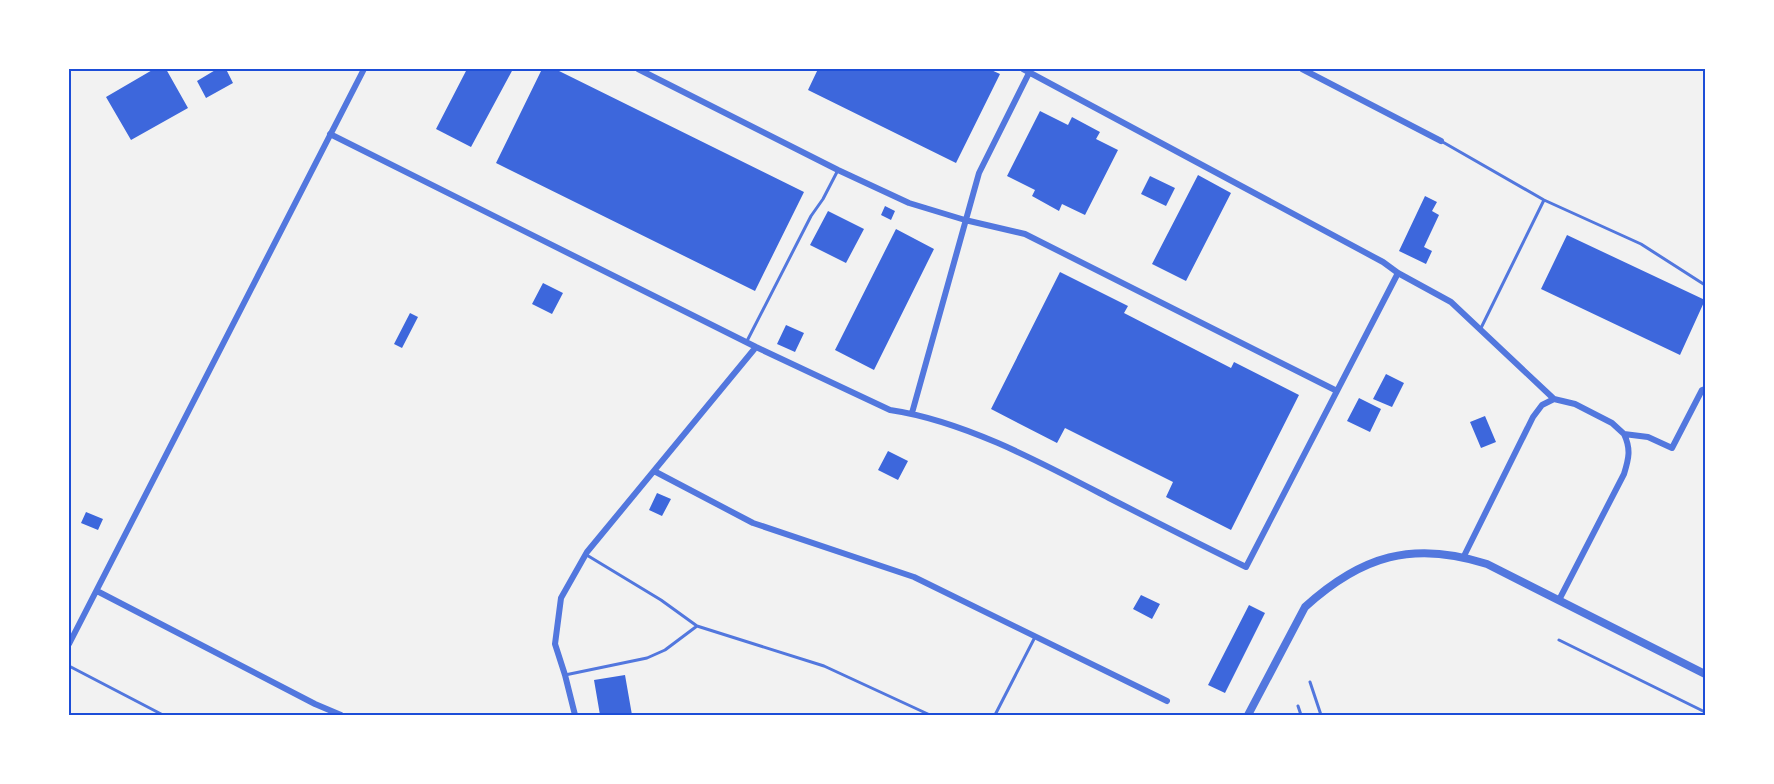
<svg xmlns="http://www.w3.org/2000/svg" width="1774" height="784" font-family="'PT Sans',sans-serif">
<rect width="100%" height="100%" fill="#f2f2f2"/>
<path fill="#3d67dc" d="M 154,69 L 166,69 L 188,108 L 131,140 L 106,97 Z
M 217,69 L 226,69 L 233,83 L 206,98 L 197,81 Z
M 467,69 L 513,69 L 471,147 L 436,129 Z
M 542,69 L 555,69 L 804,192 L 755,291 L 496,163 Z
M 818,69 L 989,69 L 1000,74 L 956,163 L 808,90 Z
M 1040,111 L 1068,125 L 1072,117 L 1100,132 L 1096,139 L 1118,150 L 1085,215 L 1062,204 L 1059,211 L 1032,196 L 1035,190 L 1007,176 Z
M 1198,175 L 1231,193 L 1186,281 L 1152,264 Z
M 1150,176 L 1175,188 L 1166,206 L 1141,194 Z
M 1425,196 L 1437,202 L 1432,211 L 1439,215 L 1424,247 L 1432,251 L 1426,264 L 1399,251 Z
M 885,206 L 895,211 L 891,220 L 881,215 Z
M 828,211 L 864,229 L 846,263 L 810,245 Z
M 896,229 L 934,249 L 874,370 L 835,350 Z
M 1567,235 L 1705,300 L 1680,355 L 1541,289 Z
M 1060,272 L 1128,306 L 1124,313 L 1231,368 L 1234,362 L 1299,395 L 1231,530 L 1166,497 L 1173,482 L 1065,428 L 1057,443 L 991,409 Z
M 543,283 L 563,293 L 552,314 L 532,304 Z
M 410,313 L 418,317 L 402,348 L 394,344 Z
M 786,325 L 804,333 L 795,352 L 777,344 Z
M 1386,374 L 1404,383 L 1392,407 L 1373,399 Z
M 1359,398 L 1381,409 L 1370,432 L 1347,421 Z
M 1485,416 L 1496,442 L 1481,448 L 1470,422 Z
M 888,451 L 908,461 L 898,480 L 878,470 Z
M 657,493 L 671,499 L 662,516 L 649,510 Z
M 86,512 L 103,519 L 98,530 L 81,523 Z
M 1141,595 L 1160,604 L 1152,619 L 1133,609 Z
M 1249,605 L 1265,613 L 1225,693 L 1208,685 Z
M 625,675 L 632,715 L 600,715 L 594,680 Z"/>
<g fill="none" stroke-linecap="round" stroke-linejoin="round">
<path stroke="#5277de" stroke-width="3" d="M 1441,141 L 1544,200 L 1641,244 L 1705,285
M 1481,328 L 1544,200
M 747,341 L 811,216 L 823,199 L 838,170
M 585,554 L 661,600 L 697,626
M 1559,640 L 1705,712
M 69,666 L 163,715
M 565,675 L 647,658 L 665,650 L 697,626 L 824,666 L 930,715
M 1310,682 L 1321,715
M 1298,706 L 1301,715
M 995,715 L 1035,637"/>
<path stroke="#5277de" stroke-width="6" d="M 638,69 L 838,170 L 909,203 L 965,220 L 1025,234 L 1337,391
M 1023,69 L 1383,262 L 1398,273 L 1451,302 L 1554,399 L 1575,404 L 1612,423 L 1624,434 L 1648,437 L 1672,448 L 1702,390 L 1705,389
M 1302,69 L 1441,141
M 330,134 L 756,347 L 890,410 C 965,421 1044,464 1111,499 C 1156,522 1201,545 1246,567 L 1398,273
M 912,413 L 979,173 L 1029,73
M 654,471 L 753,523 L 914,577 L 1167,701
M 1464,556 L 1533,417 L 1542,405 L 1554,399
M 97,591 L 315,704 L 341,715
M 1559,600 L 1624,474 C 1629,458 1631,449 1624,434
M 69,644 L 364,69
M 575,715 L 565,675 L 555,644 L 561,598 L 587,552 L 756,347"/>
<path stroke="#5277de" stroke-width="8" d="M 1248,715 L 1305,607 C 1361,556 1413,540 1487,564 L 1705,674"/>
</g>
<rect width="1774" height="784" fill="none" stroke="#ffffff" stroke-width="141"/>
<rect x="70" y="70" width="1634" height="644" fill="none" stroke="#1d4ed8" stroke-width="2"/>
</svg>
